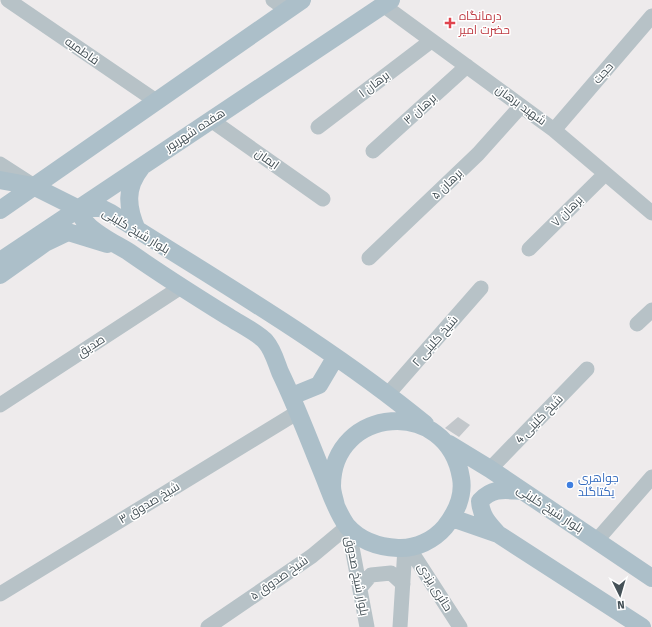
<svg xmlns="http://www.w3.org/2000/svg" width="652" height="627" font-family="'Fira Sans',Cairo,sans-serif">
<rect width="100%" height="100%" fill="#eeebec"/>
<path fill="#c2c7cb" d="M 458,417 L 470,425 L 459,437 L 445,428 Z"/>
<g fill="none" stroke-linecap="round" stroke-linejoin="round">
<path stroke="#b7c2c7" stroke-width="15" d="M 8,0 L 156,101
M 273,0 L 287,10
M 383,5 L 554,130 L 652,213
M 211,120 L 323,199
M 318,127 L 431,41
M 554,130 L 652,16
M 373,151 L 467,66
M 0,164 L 31,184
M 529,249 L 605,174
M 369,258 L 478,154 L 521,106
M 637,324 L 652,310
M 388,394 L 481,288
M 0,405 L 181,287
M 490,469 L 587,369
M 597,540 L 652,477
M 409,548 L 460,627
M 360,588 L 371,575 L 391,573 L 403,584
M 0,594 L 298,412
M 208,627 L 312,556 L 348,526 L 367,627
M 400,627 L 405,548"/>
<path stroke="#acbfc9" stroke-width="18" d="M 0,180 L 33,186 L 77,208 L 101,208 L 111,213 C 216,280 329,345 425,424
M 77,208 C 80,213 83,221 88,225 C 99,236 116,244 129,252 C 162,275 195,296 229,317 C 238,323 260,334 266,342 C 273,350 276,362 280,372 C 296,405 309,440 323,474 C 330,491 336,511 347,526 C 360,541 379,547 398,548 C 416,549 434,540 445,527 C 456,513 464,495 461,478 C 448,396 332,406 332,486 C 332,493 335,500 336,506
M 0,210 L 302,0
M 137,230 C 127,207 125,188 141,168
M 0,261 L 391,0
M 0,275 L 45,243 L 68,232 L 107,244
M 292,396 L 319,385 L 335,358
M 449,444 L 490,469 L 652,578
M 452,518 L 498,534 L 642,627
M 498,534 C 488,523 481,516 480,501 C 493,487 505,490 522,491"/>
</g>
<path fill="#e0444e" stroke="#fff" stroke-width="1.5" d="M448 17h4v4h4v4h-4v4h-4v-4h-4v-4h4z"/>
<circle fill="#3f7fe0" stroke="#fff" stroke-width="1.5" cx="570" cy="485" r="4"/>
<g text-anchor="middle" stroke-width="3" stroke-linejoin="round" paint-order="stroke">
<g font-size="12" fill="#be3a42" stroke="#fff" text-anchor="start">
<text x="459" y="20">درمانگاه<tspan x="459" dy="14">حضرت امیر</tspan></text>
</g>
<g font-size="12" fill="#455157" stroke="#fff">
<text transform="translate(82 51) rotate(35)" y="4">فاطمیه</text>
<text transform="translate(603 73) rotate(-49)" y="4">حجت</text>
<text transform="translate(374 84) rotate(-37)" y="4">برهان ۱</text>
<text transform="translate(521 105) rotate(36)" y="4">شهید برهان</text>
<text transform="translate(420 109) rotate(-42)" y="4">برهان ۳</text>
<text transform="translate(195 130) rotate(-33)" y="4">هفده شهریور</text>
<text transform="translate(267 159) rotate(35)" y="4">ایمان</text>
<text transform="translate(447 184) rotate(-44)" y="4">برهان ۵</text>
<text transform="translate(567 211) rotate(-45)" y="4">برهان ۷</text>
<text transform="translate(136 231) rotate(31)" y="4">بلوار شیخ کلینی</text>
<text transform="translate(435 341) rotate(-49)" y="4">شیخ کلینی ۲</text>
<text transform="translate(91 346) rotate(-33)" y="4">صدیق</text>
<text transform="translate(539 419) rotate(-46)" y="4">شیخ کلینی 4</text>
<text transform="translate(149 503) rotate(-31)" y="4">شیخ صدوق ۳</text>
<text transform="translate(550 509) rotate(33)" y="4">بلوار شیخ کلینی</text>
<text transform="translate(357 576) rotate(79)" y="4">بلوار شیخ صدوق</text>
<text transform="translate(279 578) rotate(-35)" y="4">شیخ صدوق ۵</text>
<text transform="translate(435 587) rotate(58)" y="4">حائری یزدی</text>
</g>
<g font-size="12" fill="#366cbe" stroke="#fff" text-anchor="start">
<text x="578" y="482">جواهری<tspan x="578" dy="14">یکتاگلد</tspan></text>
</g>
</g>
<g transform="translate(620 595) rotate(175)" stroke="#ffffff" stroke-width="3" paint-order="stroke">
<path d="M0-3L7 15L0 10L-7 15Z" fill="#455157"/>
<text y="-6" font-size="11" font-weight="bold" text-anchor="middle" fill="#455157">N</text>
</g>
</svg>
